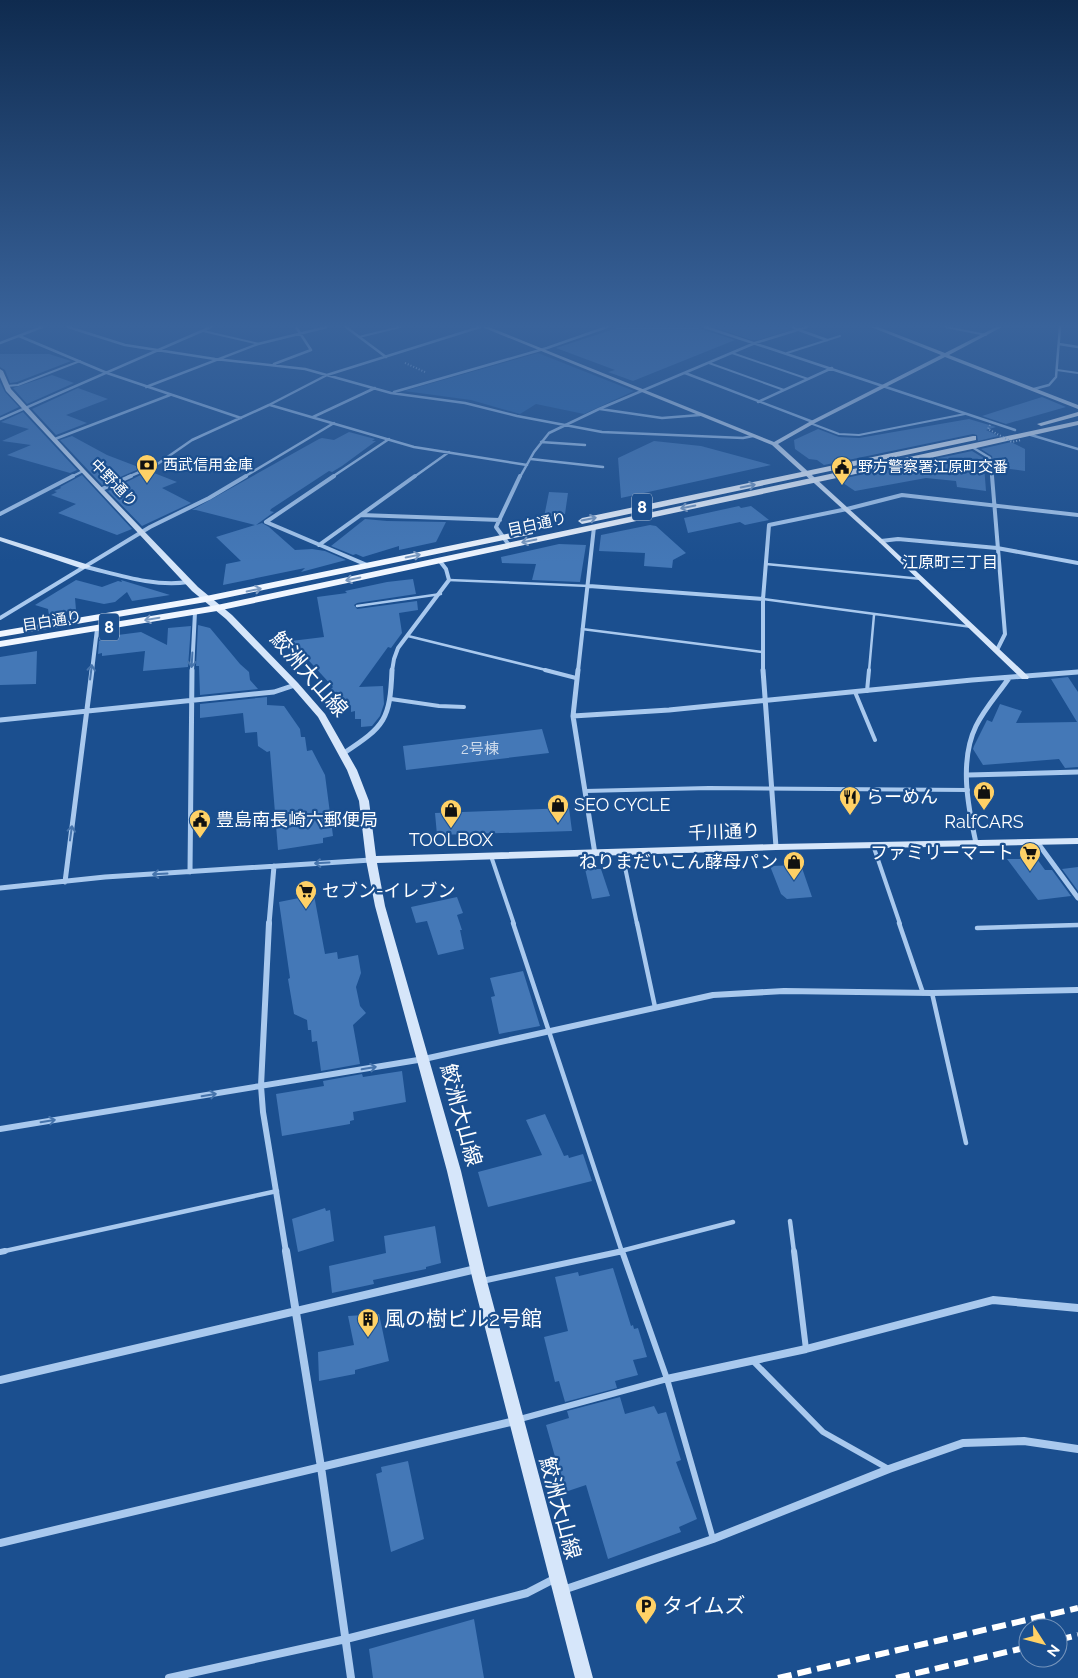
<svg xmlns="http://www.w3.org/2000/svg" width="1078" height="1678" font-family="Raleway,'Noto Sans JP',sans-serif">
<rect width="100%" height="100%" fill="#1b4f8f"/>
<path fill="#2e69ad" d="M 713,327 L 788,327 L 791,330 L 758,340 L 752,340 Z
M 538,353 L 634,391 L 584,414 L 536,404 L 520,414 L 471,400 L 404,391 Z"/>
<path fill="#4478b7" d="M 620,327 L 695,327 L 735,340 L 633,381 L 608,372 L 615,370 L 556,348 Z
M 0,354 L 49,354 L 71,361 L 17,382 L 10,383 L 5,370 L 0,367 Z
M 52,375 L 74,383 L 27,404 L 13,388 Z
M 0,382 L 5,392 L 19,407 L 0,416 Z
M 78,388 L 108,399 L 66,415 L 87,423 L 56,435 L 32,409 Z
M 1042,397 L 1066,407 L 1006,424 L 982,416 Z
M 23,412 L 77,470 L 70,473 L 7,455 L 31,445 L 2,441 L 29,429 L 1,422 Z
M 969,419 L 996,427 L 986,430 L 999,436 L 978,441 L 977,435 L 973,434 L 824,465 L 817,460 L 809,459 L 795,449 L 794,440 L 818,429 L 839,437 L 859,438 Z
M 349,432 L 375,439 L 372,441 L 376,441 L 342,466 L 332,472 L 329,471 L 271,509 L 270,511 L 274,512 L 256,525 L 262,523 L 269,527 L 295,550 L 312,549 L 325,551 L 346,560 L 301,572 L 305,568 L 223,585 L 226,564 L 241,561 L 216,537 L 255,525 L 196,510 L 192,510 L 319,439 L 322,438 L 334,440 Z
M 72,436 L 107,455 L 141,468 L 102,485 L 60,440 Z
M 654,441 L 701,446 L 771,465 L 621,498 L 618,458 Z
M 1011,442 L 1025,449 L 1025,471 L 994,467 L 992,456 L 981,449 Z
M 972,451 L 987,460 L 988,466 L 984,465 L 986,491 L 957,487 L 956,481 L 926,478 L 855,491 L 840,481 L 841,479 Z
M 149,471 L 177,482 L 162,488 L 191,503 L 142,526 L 108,491 Z
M 82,475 L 132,529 L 117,535 L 58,513 L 76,504 L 51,495 L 57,492 L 54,491 L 61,488 L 60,487 Z
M 549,492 L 568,493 L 565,514 L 544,517 Z
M 739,506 L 741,508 L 751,506 L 769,520 L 745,525 L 740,522 L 688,533 L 684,518 Z
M 365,519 L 387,521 L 446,522 L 436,542 L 399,550 L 399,546 L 363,557 L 356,554 L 353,555 L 331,546 Z
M 650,525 L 656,526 L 686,553 L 673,560 L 672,568 L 644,566 L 645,553 L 599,551 L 601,535 Z
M 559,544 L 586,545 L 580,582 L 532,580 L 536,564 L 502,563 L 501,557 Z
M 413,579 L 416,594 L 357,603 L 354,605 L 357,609 L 417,601 L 418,610 L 399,613 L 402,633 L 391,648 L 388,647 L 359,687 L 383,686 L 384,704 L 380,716 L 372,726 L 361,727 L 361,719 L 355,719 L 355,711 L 351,712 L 351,706 L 331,689 L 333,687 L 291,641 L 324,637 L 317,597 L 347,593 L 345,591 L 387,582 Z
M 76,580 L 102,587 L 118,581 L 122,582 L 121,580 L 170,595 L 132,601 L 127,592 L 115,602 L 104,604 L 75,598 L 76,610 L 49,615 L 48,609 L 35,605 Z
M 198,625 L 210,628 L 240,664 L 249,672 L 250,680 L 258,689 L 200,695 L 199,666 L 196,666 Z
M 191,626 L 188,667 L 143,671 L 145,651 L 102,656 L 102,653 L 98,654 L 99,641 L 110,636 L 141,632 L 167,645 L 168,628 Z
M 37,651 L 36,684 L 0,685 L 0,657 Z
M 1068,677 L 1078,692 L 1078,767 L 1065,768 L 1059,759 L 983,765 L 973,749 L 974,746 L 987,720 L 992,722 L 1000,704 L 1022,711 L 1016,723 L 1077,722 L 1051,679 Z
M 267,697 L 267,705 L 284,706 L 300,729 L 301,737 L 305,737 L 307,751 L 312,750 L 325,775 L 333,836 L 323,838 L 323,843 L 278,850 L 270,751 L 267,752 L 258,746 L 257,732 L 245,733 L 243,713 L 200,718 L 200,704 Z
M 542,729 L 549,753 L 406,770 L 403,746 Z
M 569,808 L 572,831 L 437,835 L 435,813 Z
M 1007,859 L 1037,859 L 1045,870 L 1052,870 L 1071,896 L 1038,900 Z
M 801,865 L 812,897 L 787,899 L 781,894 L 770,866 Z
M 1078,867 L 1078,891 L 1062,869 Z
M 585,869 L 601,869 L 610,896 L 592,899 Z
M 314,895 L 325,954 L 337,952 L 338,959 L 358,955 L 361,973 L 356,987 L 360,1006 L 366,1013 L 353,1025 L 360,1064 L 321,1071 L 317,1041 L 312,1042 L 311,1030 L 308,1030 L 307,1020 L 294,1014 L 288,979 L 290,978 L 279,902 Z
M 457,897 L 463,913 L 457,915 L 462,930 L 460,930 L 464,949 L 438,955 L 427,921 L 416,923 L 411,907 Z
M 523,971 L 540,1026 L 499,1034 L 491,997 L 495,996 L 490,978 Z
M 402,1071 L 406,1102 L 353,1112 L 354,1120 L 350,1121 L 350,1124 L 282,1136 L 276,1094 L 324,1086 L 323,1081 L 362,1074 L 363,1077 Z
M 545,1114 L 564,1156 L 568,1155 L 569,1158 L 583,1154 L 592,1181 L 488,1207 L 478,1172 L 542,1155 L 526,1120 Z
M 325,1208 L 326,1211 L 330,1210 L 334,1241 L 298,1252 L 292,1219 Z
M 435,1226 L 441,1263 L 426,1267 L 426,1269 L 373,1280 L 374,1284 L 332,1293 L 329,1266 L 386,1253 L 384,1236 Z
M 613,1268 L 631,1326 L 633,1325 L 634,1329 L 638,1328 L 647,1357 L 633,1360 L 638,1375 L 615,1381 L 617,1388 L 565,1402 L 559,1381 L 555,1382 L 544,1337 L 568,1331 L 555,1277 L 578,1272 L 579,1276 Z
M 379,1314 L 389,1361 L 355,1370 L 355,1374 L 319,1381 L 318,1352 L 354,1345 L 348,1316 Z
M 620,1397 L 625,1414 L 654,1406 L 658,1414 L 666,1412 L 681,1460 L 676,1462 L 697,1519 L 679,1527 L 681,1532 L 608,1559 L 586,1485 L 565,1492 L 546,1425 L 569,1418 L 567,1411 Z
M 408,1461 L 424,1539 L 391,1552 L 376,1474 L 382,1472 L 381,1467 Z
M 474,1619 L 484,1678 L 373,1678 L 369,1649 Z"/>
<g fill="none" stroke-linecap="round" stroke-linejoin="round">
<path stroke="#a9c9ee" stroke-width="2" stroke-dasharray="1 2" stroke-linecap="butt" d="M 405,363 L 425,372"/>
<path stroke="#a9c9ee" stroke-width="2" d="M 792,327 L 799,330
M 946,327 L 986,335
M 203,331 L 259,344
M 359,337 L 400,327
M 732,353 L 808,379
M 787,353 L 840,336
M 709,363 L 784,390
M 1057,370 L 1078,373
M 7,386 L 18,385 L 80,361
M 810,423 L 839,434 L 859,435 L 965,414"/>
<path stroke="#a9c9ee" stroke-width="2.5" d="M 766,564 L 922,579
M 449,580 L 589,586
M 763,599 L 972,627
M 357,606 L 441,594
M 582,629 L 762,652
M 408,636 L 550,671
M 869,671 L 874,615"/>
<path stroke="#a9c9ee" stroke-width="4" d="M 545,670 L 576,678
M 867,691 L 869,670
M 855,692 L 875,740
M 391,699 L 439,706 L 464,707
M 585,791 L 709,788 L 968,790
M 873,845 L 900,924
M 622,853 L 637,924
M 491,856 L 514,924"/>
<path stroke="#a9c9ee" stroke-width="4.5" d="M 513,923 L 622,1252
M 637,923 L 655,1007
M 899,923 L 923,993
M 977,928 L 1078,925
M 932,993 L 966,1143
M 790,1221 L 794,1252
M 0,1252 L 277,1191
M 617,1252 L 733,1222"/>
<path stroke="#a9c9ee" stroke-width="6" d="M 622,1251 L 667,1379 L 713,1539
M 794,1251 L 806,1349
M 0,1252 L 5,1251
M 482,1281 L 623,1251
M 753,1361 L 823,1432 L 887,1468
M 520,1419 L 667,1379"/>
<path stroke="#a9c9ee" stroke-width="2.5" d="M 68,327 L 125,345 L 215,359 L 305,369 L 391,393 L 465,403 L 517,416 L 602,432 L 743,438 L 753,436
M 346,327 L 386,357
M 705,327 L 1015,430
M 799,330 L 827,340
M 19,336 L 107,373 L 241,418
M 0,343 L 42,327
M 1059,344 L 1078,347
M 274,364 L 311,350 L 296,327
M 685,373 L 813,422
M 146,387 L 258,344 L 327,327
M 1034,389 L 1049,385 L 1056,377 L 1060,327
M 394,392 L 547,348 L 607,327
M 758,402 L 832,368
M 270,405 L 414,447 L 527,465
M 600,409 L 662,418 L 700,415
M 313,417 L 375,388
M 0,419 L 211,327
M 1031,435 L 1078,449
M 55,439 L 170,395
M 541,442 L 585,445
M 972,447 L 990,458 L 992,477
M 531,459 L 603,467
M 71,477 L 83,471
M 128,477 L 156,465 L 192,440 L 269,405 L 327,375 L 480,327
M 244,477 L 334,423
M 332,477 L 389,439
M 414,477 L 449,452
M 520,477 L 534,452 L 549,433 L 599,409 L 755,343 L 807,327"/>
<path stroke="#a9c9ee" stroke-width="4" d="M 992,476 L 1005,634 L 997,650
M 102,489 L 131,476
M 0,514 L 73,476
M 361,515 L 500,520
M 266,522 L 334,476
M 266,522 L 367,565
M 881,541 L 898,539 L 997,548 L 1078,563
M 319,545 L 415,476
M 509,545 L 496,527 L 520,476
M 86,567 C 119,575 154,587 188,582
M 589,586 L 763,599
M 0,618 L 150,527 L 209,498 L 246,476
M 92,671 L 97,629
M 192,671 L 195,612
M 392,671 L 394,659 L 398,648 L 449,580 L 446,569 L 439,560
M 578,671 L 594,527
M 763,671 L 763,599 L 769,525 L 847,509 L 902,495 L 1078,515"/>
<path stroke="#a9c9ee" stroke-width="5" d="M 578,670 L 573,716 L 595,854
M 763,670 L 776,847
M 573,716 L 669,710 L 972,680 L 1078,672
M 0,720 L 274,692 L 295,685
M 344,753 C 385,726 390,720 392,670
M 968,775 L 1078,772
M 1037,842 L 1078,898
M 976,843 C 968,807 959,761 976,726 C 985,708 998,694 1009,678
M 190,872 L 192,670
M 65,882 L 92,670
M 0,888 L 105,877 L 371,860
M 269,924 L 274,866"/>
<path stroke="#a9c9ee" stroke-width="6" d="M 269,923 L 261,1086 L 263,1112 L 286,1252
M 0,1129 L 424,1059 L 713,995 L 784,991 L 932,993 L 1078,990"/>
<path stroke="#a9c9ee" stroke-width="8" d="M 286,1251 L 321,1467 L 351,1678
M 667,1379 L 806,1349 L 993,1300 L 1078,1308
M 0,1380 L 476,1269
M 0,1543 L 515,1421
M 563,1590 L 713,1539 L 889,1469 L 963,1443 L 1024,1441 L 1078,1449
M 169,1678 L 346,1639 L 527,1593 L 556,1578"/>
<path fill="#d6e6fa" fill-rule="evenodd" d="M 482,327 L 489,327 L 774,442 L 811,421 L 941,355 L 871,327 L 878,327 L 945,353 L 996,327 L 1002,327 L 949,355 L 1078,405 L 1078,409 L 945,357 L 815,423 L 778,444 L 883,540 L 1029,677 L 1028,679 L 1022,679 L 879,542 L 772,445 Z
M 0,369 L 3,371 L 11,389 L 85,470 L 198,587 L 232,615 L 298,683 L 325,714 L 357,770 L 369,801 L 376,856 L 776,844 L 1078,838 L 1078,844 L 776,850 L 377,863 L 385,906 L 461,1171 L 487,1281 L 593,1678 L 575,1678 L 473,1281 L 447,1171 L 375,906 L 366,860 L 359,801 L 347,770 L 318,717 L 292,687 L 226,619 L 192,591 L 6,391 L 0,377 Z
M 0,537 L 89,565 L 90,567 L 83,569 L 0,541 Z"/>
<path fill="#f0f6ff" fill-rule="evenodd" d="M 1078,412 L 1078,416 L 1041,426 L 1037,424 Z
M 1078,421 L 1078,425 L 972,449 L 217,611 L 0,647 L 0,641 L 217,605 Z
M 973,436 L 976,436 L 976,440 L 582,524 L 578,521 L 582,518 Z
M 530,529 L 533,530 L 533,534 L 206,602 L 0,637 L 0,631 L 206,596 Z"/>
<path stroke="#fff" stroke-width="6" stroke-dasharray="14 6" stroke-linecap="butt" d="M 1058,1640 L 1078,1635
M 778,1678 L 1078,1608
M 896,1678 L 1028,1647"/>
<path stroke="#a9c9ee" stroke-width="2" stroke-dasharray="1 2" stroke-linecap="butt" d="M 990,425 L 988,429 L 1012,442 L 1021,440"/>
</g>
<defs><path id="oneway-shaft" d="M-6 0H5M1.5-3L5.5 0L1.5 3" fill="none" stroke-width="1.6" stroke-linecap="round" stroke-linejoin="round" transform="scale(1.25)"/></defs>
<g stroke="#7b9ac1">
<use href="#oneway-shaft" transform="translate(748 486) rotate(-11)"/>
<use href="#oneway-shaft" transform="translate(688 507) rotate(168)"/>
<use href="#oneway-shaft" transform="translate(589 519) rotate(-12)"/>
<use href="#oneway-shaft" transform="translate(529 541) rotate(168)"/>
<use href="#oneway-shaft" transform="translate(413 556) rotate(-12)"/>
<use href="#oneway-shaft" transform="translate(353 579) rotate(168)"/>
<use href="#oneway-shaft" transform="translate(254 590) rotate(-12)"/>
<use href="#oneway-shaft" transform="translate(152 619) rotate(170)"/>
</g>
<g stroke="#4674ac">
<use href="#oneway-shaft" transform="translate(192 660) rotate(93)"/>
<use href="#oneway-shaft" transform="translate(91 672) rotate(-83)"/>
<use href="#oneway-shaft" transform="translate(71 833) rotate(-82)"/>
<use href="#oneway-shaft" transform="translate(322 863) rotate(177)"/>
<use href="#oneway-shaft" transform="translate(160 874) rotate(177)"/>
<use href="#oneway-shaft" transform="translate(369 1068) rotate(-10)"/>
<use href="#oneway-shaft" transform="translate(209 1095) rotate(-9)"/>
<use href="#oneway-shaft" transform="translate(48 1121) rotate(-9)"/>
</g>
<linearGradient id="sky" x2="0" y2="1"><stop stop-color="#0f2b4f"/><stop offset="0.58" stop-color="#39639b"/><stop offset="1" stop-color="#39639b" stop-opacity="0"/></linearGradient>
<rect width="1078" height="562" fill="url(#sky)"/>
<defs>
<g id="bank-pin" transform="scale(1.125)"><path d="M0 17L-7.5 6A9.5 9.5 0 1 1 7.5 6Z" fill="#ffd166" stroke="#1b4f8f"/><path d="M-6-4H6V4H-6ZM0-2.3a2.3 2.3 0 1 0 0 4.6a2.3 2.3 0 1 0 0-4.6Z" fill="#111"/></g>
<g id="civic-pin" transform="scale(1.125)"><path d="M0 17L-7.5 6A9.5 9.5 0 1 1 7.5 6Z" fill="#ffd166" stroke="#1b4f8f"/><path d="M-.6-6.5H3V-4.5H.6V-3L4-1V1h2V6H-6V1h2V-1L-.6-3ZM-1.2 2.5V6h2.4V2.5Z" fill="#111"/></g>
<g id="shop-pin" transform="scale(1.125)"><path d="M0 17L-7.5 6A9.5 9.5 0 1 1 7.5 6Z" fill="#ffd166" stroke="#1b4f8f"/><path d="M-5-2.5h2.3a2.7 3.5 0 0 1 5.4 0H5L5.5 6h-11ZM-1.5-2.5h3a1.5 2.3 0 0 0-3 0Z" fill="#111"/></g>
<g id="restaurant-pin" transform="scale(1.125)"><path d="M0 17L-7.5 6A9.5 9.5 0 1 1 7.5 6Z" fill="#ffd166" stroke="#1b4f8f"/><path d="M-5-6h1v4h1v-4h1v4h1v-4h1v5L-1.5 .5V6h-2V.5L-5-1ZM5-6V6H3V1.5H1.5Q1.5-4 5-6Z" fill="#111"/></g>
<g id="supermarket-pin" transform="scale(1.125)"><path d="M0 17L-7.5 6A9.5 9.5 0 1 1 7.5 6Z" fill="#ffd166" stroke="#1b4f8f"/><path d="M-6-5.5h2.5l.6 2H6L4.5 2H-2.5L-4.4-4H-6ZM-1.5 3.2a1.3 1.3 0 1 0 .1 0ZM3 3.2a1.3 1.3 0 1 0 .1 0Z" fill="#111"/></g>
<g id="building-pin" transform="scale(1.125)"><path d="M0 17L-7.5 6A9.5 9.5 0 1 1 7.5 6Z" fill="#ffd166" stroke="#1b4f8f"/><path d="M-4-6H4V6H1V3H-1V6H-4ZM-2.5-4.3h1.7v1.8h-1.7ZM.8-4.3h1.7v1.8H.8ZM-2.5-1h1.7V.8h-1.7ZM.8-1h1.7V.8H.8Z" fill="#111"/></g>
<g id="parking-pin" transform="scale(1.125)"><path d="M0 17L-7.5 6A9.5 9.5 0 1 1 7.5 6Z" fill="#ffd166" stroke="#1b4f8f"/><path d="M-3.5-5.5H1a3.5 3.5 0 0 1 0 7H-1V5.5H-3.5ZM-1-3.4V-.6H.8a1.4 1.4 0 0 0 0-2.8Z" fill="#111"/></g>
</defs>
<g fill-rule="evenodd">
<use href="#bank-pin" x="147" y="465"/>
<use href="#civic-pin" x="842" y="467"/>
<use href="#shop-pin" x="984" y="792"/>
<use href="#restaurant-pin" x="850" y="797"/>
<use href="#shop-pin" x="558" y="805"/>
<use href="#shop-pin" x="451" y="810"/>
<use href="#civic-pin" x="200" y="820"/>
<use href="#supermarket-pin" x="1030" y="853"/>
<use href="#shop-pin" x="794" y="862"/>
<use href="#supermarket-pin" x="306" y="891"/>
<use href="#building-pin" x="368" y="1319"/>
<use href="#parking-pin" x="646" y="1606"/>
</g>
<g text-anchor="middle" stroke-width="4.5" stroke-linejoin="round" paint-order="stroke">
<g font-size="15" fill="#fff" stroke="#1b4f8f" text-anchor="start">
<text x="163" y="470">西武信用金庫</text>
<text x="858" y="472">野方警察署江原町交番</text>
</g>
<g font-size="15" fill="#fff" stroke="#1b4f8f">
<text transform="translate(114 483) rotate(46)" y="5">中野通り</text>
<text transform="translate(537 524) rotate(-12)" y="5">目白通り</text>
<text transform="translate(52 621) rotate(-9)" y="5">目白通り</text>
</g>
<g font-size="15" fill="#d0dded">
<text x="480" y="754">2号棟</text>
</g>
<g fill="#1b4f8f" stroke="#bbcadd" stroke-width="1">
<rect x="632" y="493.5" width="20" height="27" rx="4"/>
<rect x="99" y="613.5" width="20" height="27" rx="4"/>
</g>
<g font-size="16" font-weight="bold" fill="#fff">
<text x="642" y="513">8</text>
<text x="109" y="633">8</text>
</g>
<g font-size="16" fill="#fff" stroke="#1b4f8f">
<text x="950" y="568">江原町三丁目</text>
</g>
<g font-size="18" fill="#fff" stroke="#1b4f8f" text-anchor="start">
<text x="866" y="803">らーめん</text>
<text x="574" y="811">SEO CYCLE</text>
<text x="216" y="826">豊島南長崎六郵便局</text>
<text x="984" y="828" text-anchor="middle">RalfCARS</text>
<text x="451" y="846" text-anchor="middle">TOOLBOX</text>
<text x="1014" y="859" text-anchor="end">ファミリーマート</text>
<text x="778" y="868" text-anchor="end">ねりまだいこん酵母パン</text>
<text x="322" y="897">セブン-イレブン</text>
</g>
<g font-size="18" fill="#fff" stroke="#1b4f8f">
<text transform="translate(724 832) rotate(-2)" y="6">千川通り</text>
</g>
<g font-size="21" fill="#fff" stroke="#1b4f8f">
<text transform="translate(309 674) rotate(49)" y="7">鮫洲大山線</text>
<text transform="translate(461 1115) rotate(75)" y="7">鮫洲大山線</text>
<text transform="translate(560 1508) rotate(75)" y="7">鮫洲大山線</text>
</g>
<g font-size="21" fill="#fff" stroke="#1b4f8f" text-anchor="start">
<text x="384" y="1326">風の樹ビル2号館</text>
<text x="662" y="1613">タイムズ</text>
</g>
</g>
<g transform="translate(1043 1643) rotate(126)"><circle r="24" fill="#1b4f8f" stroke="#7695bc"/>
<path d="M0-4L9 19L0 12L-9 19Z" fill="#ffd166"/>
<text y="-8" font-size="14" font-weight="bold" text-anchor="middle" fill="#ffffff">N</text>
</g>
</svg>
